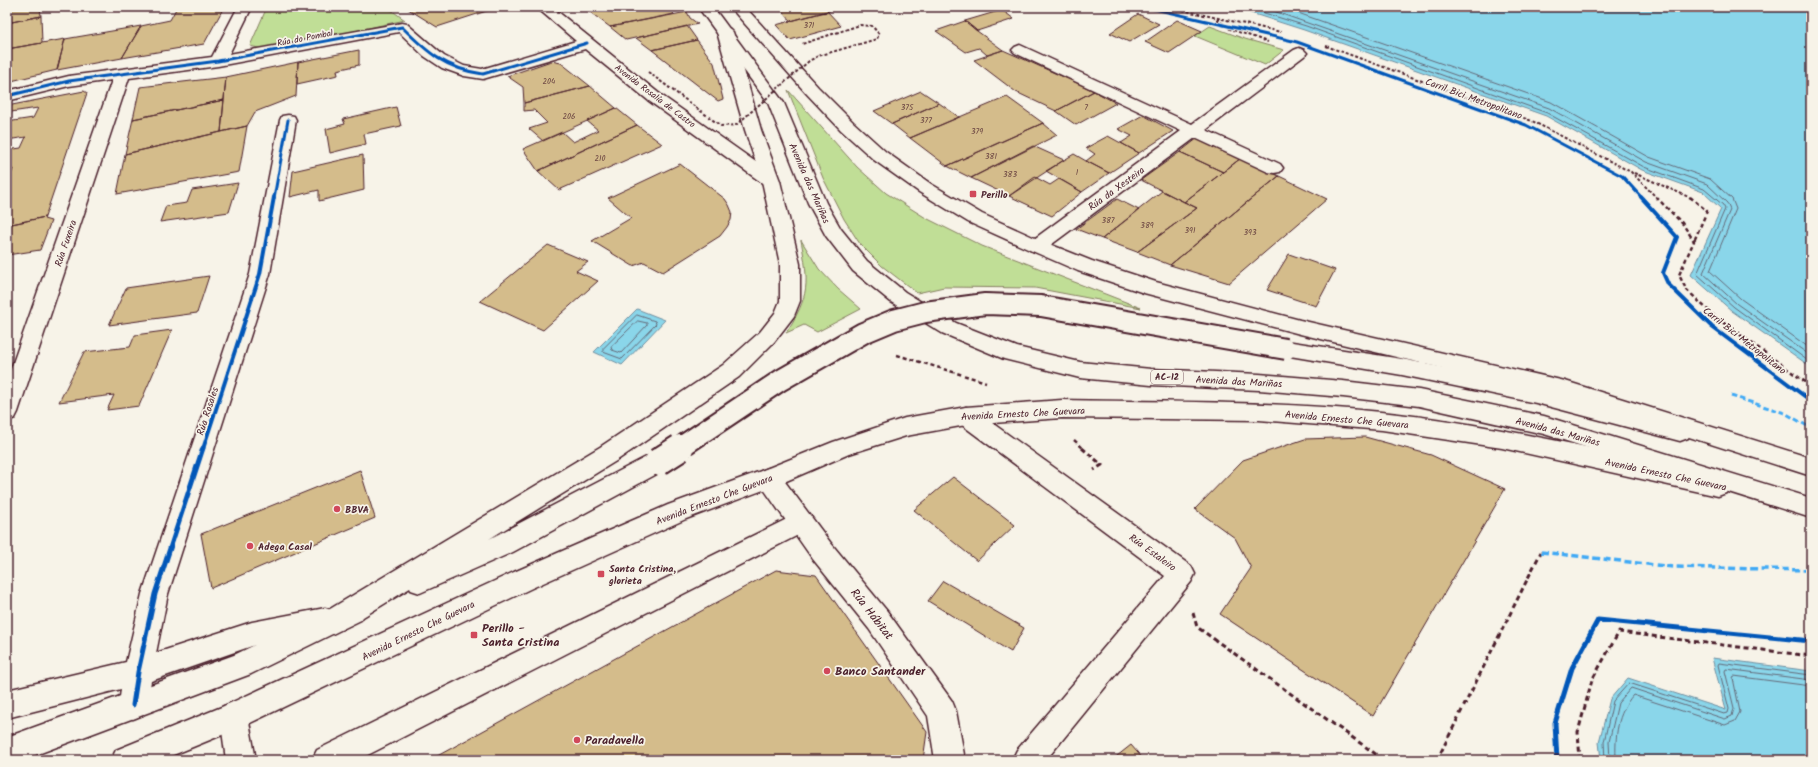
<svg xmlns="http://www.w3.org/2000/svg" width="1818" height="767" font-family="Kalam,sans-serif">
<rect width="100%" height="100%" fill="#f7f3e8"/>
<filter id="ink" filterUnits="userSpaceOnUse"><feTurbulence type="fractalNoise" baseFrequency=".025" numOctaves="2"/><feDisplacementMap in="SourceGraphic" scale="8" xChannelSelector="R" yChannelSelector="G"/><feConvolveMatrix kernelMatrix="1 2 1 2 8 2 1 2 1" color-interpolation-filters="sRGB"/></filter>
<g filter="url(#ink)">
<path fill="#c0de96" stroke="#857e60" d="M 267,7 L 387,7 L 405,20 L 267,50 L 250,46 Z
M 1210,26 L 1245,39 L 1284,50 L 1265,65 L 1195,36 Z
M 788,90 L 857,167 L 886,193 L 926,218 L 982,246 L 1141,308 L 1035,288 L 944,287 L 917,293 L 882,266 L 860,244 L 844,219 L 823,178 Z
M 801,240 L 819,269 L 838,289 L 861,309 L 817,332 L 804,325 L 786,333 C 810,295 809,284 801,240 Z"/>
<path fill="#8ad6ea" stroke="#708d9e" d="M 1232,7 L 1811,7 L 1811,367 L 1732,311 L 1691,275 L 1721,209 L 1703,192 L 1642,170 L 1546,116 L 1304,30 Z
M 637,309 L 665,320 L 622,365 L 594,352 Z
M 1712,658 L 1811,671 L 1811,760 L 1601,760 L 1599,742 L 1610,699 L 1628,678 L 1726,710 Z"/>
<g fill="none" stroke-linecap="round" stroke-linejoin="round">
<path stroke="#646877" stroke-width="1" d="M 1245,7 L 1306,26 L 1547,113 L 1644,167 L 1704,189 L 1723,205 L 1725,209 L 1697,274 L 1734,307 L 1811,363
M 1262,7 L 1549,108 L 1646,162 L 1707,184 L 1727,203 L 1730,210 L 1703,273 L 1737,304 L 1811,356
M 1281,7 L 1551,102 L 1649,157 L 1710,179 L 1732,199 L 1736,209 L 1710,271 L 1741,299 L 1811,349
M 637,315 L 655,321 L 656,324 L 622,359 L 603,352 L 603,349 Z
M 638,321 L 647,323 L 647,325 L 621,353 L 612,350 L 611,347 Z
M 1605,760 L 1604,742 L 1613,701 L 1629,683 L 1724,714 L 1728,713 L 1729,709 L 1718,665 L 1719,663 L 1811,675
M 1610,760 L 1609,742 L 1618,703 L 1631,688 L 1725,719 L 1732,716 L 1734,708 L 1725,671 L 1726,669 L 1811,680
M 1616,760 C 1615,736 1617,714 1633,695 L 1725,725 L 1735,721 L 1740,712 L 1733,678 L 1734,676 L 1811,686"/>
</g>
<path fill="#d4bc8b" stroke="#4a1f2b" d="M 18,7 L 40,7 L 41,16 L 7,23 L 7,9 Z
M 177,7 L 224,7 L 204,44 L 122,58 L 141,26 L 170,20 Z
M 405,7 L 499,7 L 437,27 Z
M 583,7 L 668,7 L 674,14 L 610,27 Z
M 779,7 L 844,7 L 791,21 Z
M 1002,10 L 1014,19 L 977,31 L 965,21 Z
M 827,11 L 841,26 L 790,40 L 776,25 Z
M 687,12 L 690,18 L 698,24 L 626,40 L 610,27 Z
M 1138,14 L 1159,24 L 1129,42 L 1110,33 Z
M 41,16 L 42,43 L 7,49 L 7,23 Z
M 1177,20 L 1202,31 L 1169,53 L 1145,42 Z
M 965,21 L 977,31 L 1003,50 L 987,55 L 979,48 L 966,52 L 936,31 Z
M 141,26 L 122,58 L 57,70 L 65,39 Z
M 687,26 L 697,40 L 652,50 L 636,38 Z
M 65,39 L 57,70 L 7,82 L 7,49 Z
M 697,40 L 714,63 L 723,99 L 718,101 L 652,50 Z
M 359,50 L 359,65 L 337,70 L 338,75 L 297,84 L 298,62 Z
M 1003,50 L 1075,82 L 1094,91 L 1056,111 L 1016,92 L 974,60 Z
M 551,61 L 561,63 L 590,86 L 524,103 L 523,87 L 507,76 Z
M 298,62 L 296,96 L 255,112 L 247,126 L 221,132 L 226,77 Z
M 226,77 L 224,100 L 133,119 L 140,87 Z
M 590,86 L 616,108 L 543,141 L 529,129 L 547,123 L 534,110 L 524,111 L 524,103 Z
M 84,91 L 87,93 L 45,217 L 7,225 L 7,181 L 9,180 L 13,169 L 7,171 L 7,150 L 21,148 L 26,137 L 7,140 L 7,122 L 33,118 L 38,108 L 11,112 L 7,121 L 7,106 Z
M 921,91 L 939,103 L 892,124 L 874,111 Z
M 1094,91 L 1116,103 L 1076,125 L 1056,111 Z
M 1007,97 L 1043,123 L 947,166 L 910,138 Z
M 224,100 L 221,132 L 125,154 L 133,119 Z
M 939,103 L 959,117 L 910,138 L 892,124 Z
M 396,107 L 401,126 L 364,134 L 366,144 L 330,153 L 326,129 L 345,124 L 343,119 Z
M 616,108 L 637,125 L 538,171 L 523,149 L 562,132 L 573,142 L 598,130 L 587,121 Z
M 1143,115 L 1173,131 L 1139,153 L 1121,143 L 1132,136 L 1118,129 Z
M 1043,123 L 1057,135 L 971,178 L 947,166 Z
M 637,125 L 662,144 L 559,190 L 538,171 Z
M 247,126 L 239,172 L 117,194 L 125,154 Z
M 1108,136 L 1139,153 L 1109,173 L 1086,161 L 1095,154 L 1086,148 Z
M 1198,138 L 1241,158 L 1223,172 L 1180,152 Z
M 1033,146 L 1064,160 L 1009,196 L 971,178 Z
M 1180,152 L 1223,172 L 1184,202 L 1141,180 Z
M 1074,154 L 1086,161 L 1109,173 L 1082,192 L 1046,171 Z
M 363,155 L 364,190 L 319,201 L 319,190 L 290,197 L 293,171 Z
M 1241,158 L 1279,176 L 1170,265 L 1137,252 L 1197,208 L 1184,202 Z
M 680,164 L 725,199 L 729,205 L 732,212 L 731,220 L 727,227 L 720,236 L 663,272 L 644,262 L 633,266 L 592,241 L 631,218 L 608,198 Z
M 1279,176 L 1327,199 L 1229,283 L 1170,265 Z
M 1035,177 L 1050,185 L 1059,179 L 1082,192 L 1052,216 L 1009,196 Z
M 238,183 L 229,212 L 160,222 L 166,206 L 187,203 L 192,190 Z
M 1162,191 L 1197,208 L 1137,252 L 1102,239 Z
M 1117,199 L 1139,210 L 1102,239 L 1076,229 Z
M 45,217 L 44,219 L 51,221 L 40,250 L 7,255 L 7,225 Z
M 548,245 L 588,262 L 576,271 L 598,281 L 543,330 L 480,301 Z
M 1289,254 L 1335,270 L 1316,306 L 1267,290 Z
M 209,276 L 197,313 L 109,325 L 126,288 Z
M 172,330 L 139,406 L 107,410 L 114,395 L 59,402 L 84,352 L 130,347 L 135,335 Z
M 1365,437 L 1431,455 L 1505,489 L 1373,716 L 1220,614 L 1251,568 L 1235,538 L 1195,509 L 1243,460 L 1305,439 Z
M 360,470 L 375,518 L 211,588 L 201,534 Z
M 953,477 L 1015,525 L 977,561 L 914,510 Z
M 776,570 L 816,575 L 927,732 L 923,760 L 430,760 Z
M 943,581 L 1024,628 L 1011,652 L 928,601 Z
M 1131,745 L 1144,760 L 1112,760 Z"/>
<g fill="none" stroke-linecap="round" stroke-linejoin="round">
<g stroke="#4a1f2b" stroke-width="3">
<path id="lane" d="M 801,512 L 810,515 L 813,522 L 810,529 L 358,760 L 312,760 L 317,750 Z"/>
</g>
<g stroke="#4a1f2b" stroke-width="3">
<path id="street" d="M 238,7 L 252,7 L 229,54 L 402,23 L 407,24 L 444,56 L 464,66 L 482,69 L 576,41 L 536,7 L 552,7 L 661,95 L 777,177 L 780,181 L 777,185 L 771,186 L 765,185 L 649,101 L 585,49 L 483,79 L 464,76 L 442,68 L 424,56 L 399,32 L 218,66 L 129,78 L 18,412 L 15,418 L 7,421 L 7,380 L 112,80 L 69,86 L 7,101 L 7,91 L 69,76 L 212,57 Z
M 1020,45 L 1192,124 L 1294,50 L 1299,48 L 1304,50 L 1307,53 L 1304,56 L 1206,130 L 1280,164 L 1283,168 L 1280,172 L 1274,173 L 1268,172 L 1195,138 L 1044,250 L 1037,252 L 1030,250 L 1027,246 L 1030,242 L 1181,131 L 1015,53 L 1012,50 L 1015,47 Z
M 288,115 L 294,116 L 296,120 L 270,274 L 168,594 L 156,653 L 252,622 L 325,608 L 334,611 L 338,620 L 334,629 L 325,632 L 252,646 L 151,681 L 147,705 L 143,715 L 133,719 L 123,715 L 119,705 L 121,689 L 7,718 L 7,690 L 126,662 L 142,594 L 250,274 L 280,120 L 282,116 Z
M 966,407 L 974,410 L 1191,566 L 1195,574 L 1191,582 L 1046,760 L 1012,760 L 1017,750 L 1165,576 L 958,422 L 955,416 L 958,410 Z
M 769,468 L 777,471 L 830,542 L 887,611 L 952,701 L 956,711 L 965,760 L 935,760 L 928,716 L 869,629 L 812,558 L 761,485 L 757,478 L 761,471 Z
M 234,702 L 244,706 L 248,716 L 256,760 L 226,760 L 220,716 L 224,706 Z"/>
</g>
<g stroke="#4a1f2b" stroke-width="3">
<path id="secondary" d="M 725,27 L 730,29 L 733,32 L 761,130 L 780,181 L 800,264 L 800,301 L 794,316 L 774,342 L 739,377 L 616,461 L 489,539 L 650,455 L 658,453 L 666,455 L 670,462 L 666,469 L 513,552 L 420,593 L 411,590 L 410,588 L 363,617 L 361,620 L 251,674 L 22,760 L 7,760 L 7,737 L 234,655 L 330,609 L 600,447 L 723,365 L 760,332 L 775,313 L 780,301 L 780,264 L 762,181 L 745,130 L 717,32 L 720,29 Z
M 1286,341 L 1402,359 L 1536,387 L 1680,423 L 1688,426 L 1691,432 L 1688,438 L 1680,441 L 1536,403 L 1402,375 L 1278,354 L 1275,349 L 1278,344 Z
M 1062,400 C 1169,402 1275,401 1381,412 C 1495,424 1606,452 1718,476 L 1726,479 L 1730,486 L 1726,493 L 1718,496 L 1502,448 L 1382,430 L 1259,420 L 1062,418 L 966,425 L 906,436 L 849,454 L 777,485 L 686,519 L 532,588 L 244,726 L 161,760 L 111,760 L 116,750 L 224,706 L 514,572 L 668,505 L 761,471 L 833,442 L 905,418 L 966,407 Z"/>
</g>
<g stroke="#4a1f2b" stroke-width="3">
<path id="highway" d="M 698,7 L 713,7 L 784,103 L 826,203 L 841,229 L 867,261 L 905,292 L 956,323 L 1017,347 L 1080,362 L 1151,369 L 1259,374 L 1343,381 L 1419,390 L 1544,416 L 1811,498 L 1811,518 L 1544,434 L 1419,406 L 1343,397 L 1259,390 L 1151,385 L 1080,378 L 1004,359 L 942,333 L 891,302 L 853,271 L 826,236 L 808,203 L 768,103 Z
M 730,7 L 745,7 L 818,87 L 853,122 L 886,152 L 931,184 L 982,214 L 1044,242 L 1092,261 L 1156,282 L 1300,320 L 1565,381 L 1811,458 L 1811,476 L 1564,397 L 1300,334 L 1144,293 L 1078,271 L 1030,250 L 968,222 L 919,192 L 874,160 L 841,130 L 806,93 Z"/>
</g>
<path stroke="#4a1f2b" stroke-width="2" stroke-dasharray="3 2" stroke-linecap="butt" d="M 1168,7 L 1281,32
M 1217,19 L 1230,29 L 1268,42
M 1326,46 L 1532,121 L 1631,172 L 1657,198
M 1634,173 L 1691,198"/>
<path stroke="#4a1f2b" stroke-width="2.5" stroke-dasharray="4 3" stroke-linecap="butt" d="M 1656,197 L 1682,223 L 1694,241 L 1679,275 L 1686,289 L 1714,316 L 1811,386
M 1690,197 L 1707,211 L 1694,241
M 897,355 L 986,382
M 1074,440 L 1084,449"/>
<path stroke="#4a1f2b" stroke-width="3" stroke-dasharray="5 3.5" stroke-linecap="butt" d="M 1082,448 L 1102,465 L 1094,470
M 1193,613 L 1197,627 L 1384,760
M 1437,760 L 1541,552
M 1580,760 L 1578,732 L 1592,680 L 1619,632 L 1811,656"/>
<use href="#lane" fill="#f7f3e8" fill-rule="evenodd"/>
<use href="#street" fill="#f7f3e8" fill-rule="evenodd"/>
<use href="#secondary" fill="#f7f3e8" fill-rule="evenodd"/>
<use href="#highway" fill="#f7f3e8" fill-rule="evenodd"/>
<g stroke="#4a1f2b" stroke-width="24" stroke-linecap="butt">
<path id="secondary-bridge-far1" d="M 678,449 L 781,380 L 863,333 L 894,320 L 925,312 L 985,304 L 1041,306 L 1286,349"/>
</g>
<g stroke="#4a1f2b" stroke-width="30" stroke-linecap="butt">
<path id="secondary-bridge" d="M 658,462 L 680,448"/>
</g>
<path stroke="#4a1f2b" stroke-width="2" stroke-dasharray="3 2" stroke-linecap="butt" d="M 648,72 L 721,126 L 736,125 L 809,61 L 818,56 L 877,39 L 879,34 L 872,26 L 860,25 L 802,44"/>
<use href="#secondary-bridge-far1" stroke="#f7f3e8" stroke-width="20"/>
<use href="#secondary-bridge" stroke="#f7f3e8" stroke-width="26"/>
<path stroke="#3fa9f5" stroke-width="3" stroke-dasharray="5.5 3" stroke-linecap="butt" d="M 1731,396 L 1785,413 L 1811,428"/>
<path stroke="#3fa9f5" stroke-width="3.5" stroke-dasharray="7 3.5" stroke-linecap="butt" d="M 1541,552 L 1673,567 L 1808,570 L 1811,568"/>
<g stroke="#f7f3e8" stroke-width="5">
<path id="cycleway-far2" d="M 1146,7 L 1297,42 L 1526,125 L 1622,176 L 1642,198
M 7,96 L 69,81 L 218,61 L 402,27 C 428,53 446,69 483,74 L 587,43
M 274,198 L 288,120"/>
</g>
<g stroke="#f7f3e8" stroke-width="6">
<path id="cycleway-far1" d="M 1641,197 L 1677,237 L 1663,273 L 1668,284 L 1712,327 L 1811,401
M 203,449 L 260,274 L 274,197"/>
</g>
<g stroke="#f7f3e8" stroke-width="8">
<path id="cycleway" d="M 133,705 L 138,672 L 155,594 L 203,448
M 1557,760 L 1555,723 L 1572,668 L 1598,620 L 1811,641"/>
</g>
<use href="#cycleway-far2" stroke="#0057b8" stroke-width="3"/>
<use href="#cycleway-far1" stroke="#0057b8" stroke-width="4"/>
<use href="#cycleway" stroke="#0057b8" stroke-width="5"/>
</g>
</g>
<g fill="#d1495b" stroke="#f7f3e8" stroke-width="1.5">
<rect x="969" y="190" width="8" height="8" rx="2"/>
<circle cx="337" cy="509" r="4"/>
<circle cx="250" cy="546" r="4"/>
<rect x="597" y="570" width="8" height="8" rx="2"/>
<rect x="470" y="631" width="8" height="8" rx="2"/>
<circle cx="827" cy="671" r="4"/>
<circle cx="577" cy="740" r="4"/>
</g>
<g text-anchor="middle" stroke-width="3.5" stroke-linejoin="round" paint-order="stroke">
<g font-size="8" fill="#6c4643">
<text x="809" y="28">371</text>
<text x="549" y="84">204</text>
<text x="907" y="110">375</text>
<text x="1086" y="110">7</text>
<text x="569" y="119">206</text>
<text x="926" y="123">377</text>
<text x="977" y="134">379</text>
<text x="991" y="159">381</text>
<text x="600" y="161">210</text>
<text x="1077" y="175">1</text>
<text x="1010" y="177">383</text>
<text x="1108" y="223">387</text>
<text x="1147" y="228">389</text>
<text x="1190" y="233">391</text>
<text x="1250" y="235">393</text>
</g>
<g font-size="9" fill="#4a1f2b" stroke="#f7f3e8">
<text transform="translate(305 38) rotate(-11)" y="3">Rúa do Pombal</text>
<text transform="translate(655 96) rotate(37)" y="3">Avenida Rosalía de Castro</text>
</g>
<rect fill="#f7f3e8" stroke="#7e5f64" stroke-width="1" x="1151" y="370" width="32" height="14" rx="3"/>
<g font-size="9" font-weight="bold" fill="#4a1f2b">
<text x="1167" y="380">AC-12</text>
</g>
<g font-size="10" fill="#4a1f2b" stroke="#f7f3e8">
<text transform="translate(1474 98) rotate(20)" y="4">Carril Bici Metropolitano</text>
<text transform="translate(810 183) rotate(66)" y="4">Avenida das Mariñas</text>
<text transform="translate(1116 188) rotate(-36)" y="4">Rúa da Xesteira</text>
<text transform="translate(65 243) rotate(-71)" y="4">Rúa Fuxeira</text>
<text transform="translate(1745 340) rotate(38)" y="4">Carril Bici Metropolitano</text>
<text transform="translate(1239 381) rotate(3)" y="4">Avenida das Mariñas</text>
<text transform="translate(207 411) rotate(-72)" y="4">Rúa Rosales</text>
<text transform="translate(1023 413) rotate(-3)" y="4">Avenida Ernesto Che Guevara</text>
<text transform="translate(1347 419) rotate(5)" y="4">Avenida Ernesto Che Guevara</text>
<text transform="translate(1558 431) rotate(15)" y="4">Avenida das Mariñas</text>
<text transform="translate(1666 474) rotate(12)" y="4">Avenida Ernesto Che Guevara</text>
<text transform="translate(714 499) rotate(-21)" y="4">Avenida Ernesto Che Guevara</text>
<text transform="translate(1153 552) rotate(36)" y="4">Rúa Estaleiro</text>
<text transform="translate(418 630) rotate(-26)" y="4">Avenida Ernesto Che Guevara</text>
</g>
<g font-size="10" font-weight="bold" fill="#4a1f2b" stroke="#f7f3e8" text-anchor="start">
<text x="981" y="198">Perillo</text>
<text x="345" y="513">BBVA</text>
<text x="258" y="550">Adega Casal</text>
<text x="609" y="572">Santa Cristina,<tspan x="609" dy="12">glorieta</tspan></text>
</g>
<g font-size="12" fill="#4a1f2b" stroke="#f7f3e8">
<text transform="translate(872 614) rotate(52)" y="4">Rúa Hábitat</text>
</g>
<g font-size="12" font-weight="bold" fill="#4a1f2b" stroke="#f7f3e8" text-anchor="start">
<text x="482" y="632">Perillo -<tspan x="482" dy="14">Santa Cristina</tspan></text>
<text x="835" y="675">Banco Santander</text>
<text x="585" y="744">Paradavella</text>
</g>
</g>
<rect width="1818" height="767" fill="none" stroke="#f7f3e8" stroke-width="24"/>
<rect x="12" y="12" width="1794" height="743" fill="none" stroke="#4a1f2b" stroke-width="1.5" filter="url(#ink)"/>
</svg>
